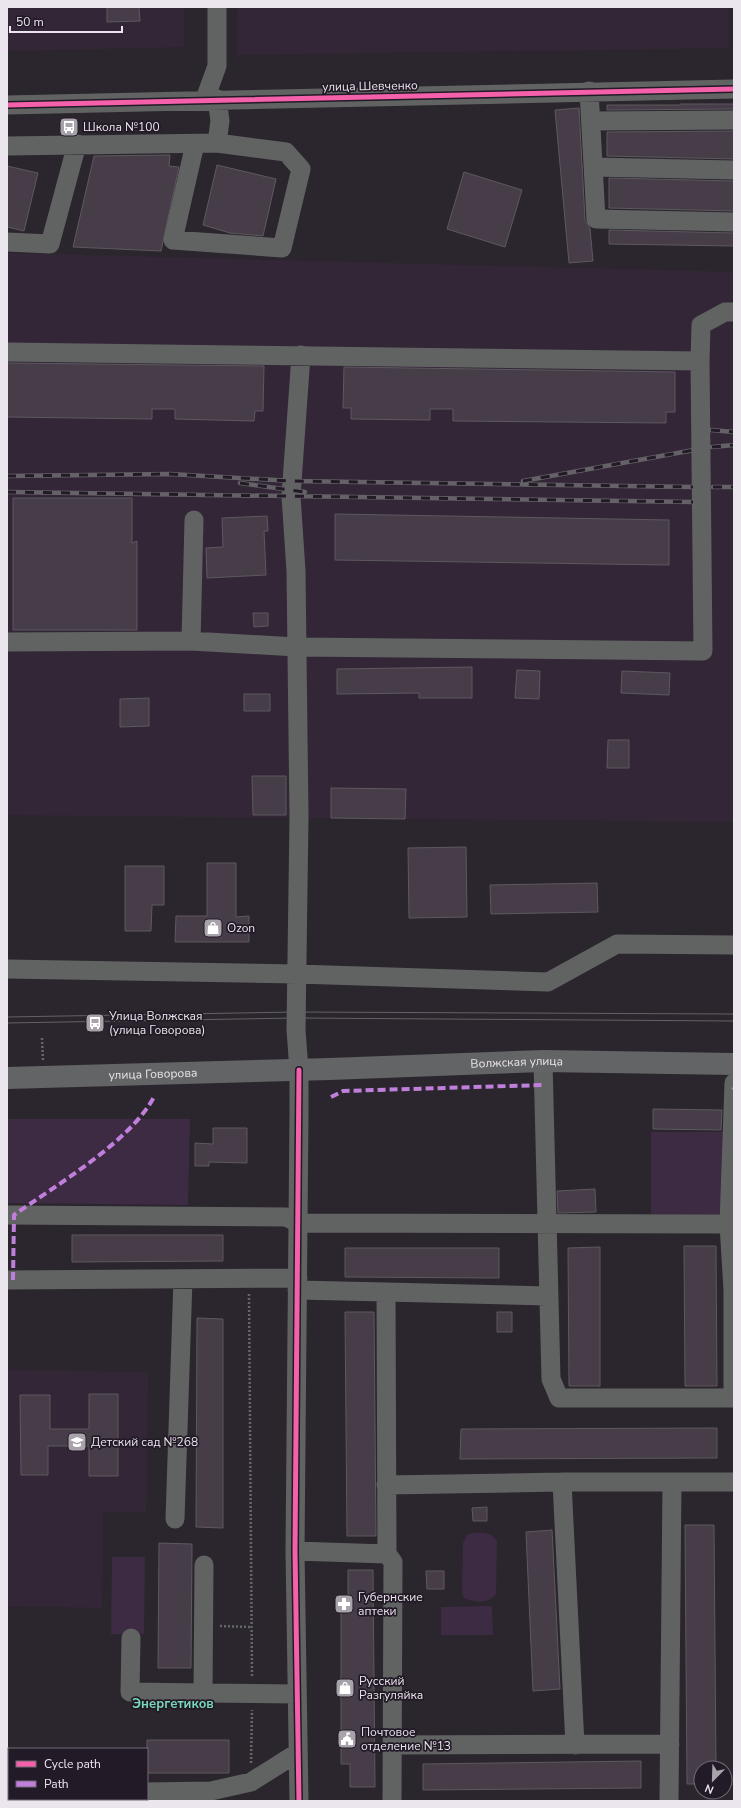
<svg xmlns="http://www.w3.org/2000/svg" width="741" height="1808" font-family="'Nunito Sans',sans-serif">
<rect width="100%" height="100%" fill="#2b262d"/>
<path fill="#332737" d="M 7,7 L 184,7 L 184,47 L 7,51 Z
M 238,7 L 729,7 L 729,48 L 237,55 Z
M 7,253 L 734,272 L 734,822 L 7,815 Z
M 7,1370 L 148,1372 L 146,1512 L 103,1512 L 102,1608 L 7,1606 Z"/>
<path fill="#3c2b43" d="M 7,1119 L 190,1119 L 188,1205 L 7,1203 Z
M 651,1132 L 734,1132 L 734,1214 L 651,1214 Z
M 471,1533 C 481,1533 491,1531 497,1541 L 496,1593 C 491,1604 475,1603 464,1598 L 462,1593 L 463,1543 L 467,1535 Z
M 112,1557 L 145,1557 L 144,1634 L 111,1634 Z
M 492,1606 L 493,1635 L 441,1635 L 441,1607 Z"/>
<path fill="#463d49" stroke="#5d595f" d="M 107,7 L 139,7 L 140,21 L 107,22 Z
M 680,104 L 734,104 L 734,109 L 607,110 L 607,105 L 680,105 Z
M 579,108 L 585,220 L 590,228 L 593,261 L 569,263 L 555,110 Z
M 734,131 L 734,159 L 607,156 L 607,132 Z
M 170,155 L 169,166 L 179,167 L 161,251 L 73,247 L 94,156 Z
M 217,165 L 276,179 L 263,236 L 230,233 L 203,225 Z
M 7,166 L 38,173 L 24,231 L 7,227 Z
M 464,172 L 522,190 L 505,247 L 447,229 Z
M 609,178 L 734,181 L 734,211 L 609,208 Z
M 609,230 L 734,233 L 734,246 L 609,244 Z
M 7,363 L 264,366 L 263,411 L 255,411 L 254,421 L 175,419 L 175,409 L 152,409 L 152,419 L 7,417 Z
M 344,367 L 675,372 L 675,412 L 666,412 L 666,423 L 453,421 L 453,409 L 430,409 L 430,420 L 351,419 L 351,408 L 343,408 Z
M 13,498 L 132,498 L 132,543 L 137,541 L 137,630 L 13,630 Z
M 335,514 L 669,520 L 669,565 L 335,560 Z
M 267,516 L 268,531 L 264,531 L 266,575 L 207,578 L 206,548 L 223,547 L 222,518 Z
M 253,613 L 268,613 L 268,626 L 254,627 Z
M 472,667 L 472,698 L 419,698 L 419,693 L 337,694 L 337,669 Z
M 517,670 L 540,671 L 539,699 L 515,698 Z
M 622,671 L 670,673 L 669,695 L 621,693 Z
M 244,694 L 270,694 L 270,711 L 244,711 Z
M 149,698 L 149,726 L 120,727 L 120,699 Z
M 608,740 L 629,740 L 629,768 L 607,768 Z
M 252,776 L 286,776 L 286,815 L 253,815 Z
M 331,788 L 406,789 L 405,819 L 331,818 Z
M 466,847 L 467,917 L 409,918 L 408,848 Z
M 207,863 L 236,863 L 236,917 L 249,916 L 249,942 L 175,942 L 176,916 L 207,916 Z
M 125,866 L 164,866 L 164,905 L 152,905 L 151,931 L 125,931 Z
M 597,883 L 598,912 L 491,914 L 490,885 Z
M 653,1109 L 722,1110 L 721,1130 L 653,1129 Z
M 213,1128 L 247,1128 L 247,1163 L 209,1162 L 209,1166 L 195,1166 L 195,1143 L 213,1144 Z
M 595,1189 L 596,1212 L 558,1213 L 557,1191 Z
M 72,1235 L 223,1235 L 223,1261 L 72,1262 Z
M 684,1246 L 716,1246 L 717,1386 L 685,1386 Z
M 600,1247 L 600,1386 L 569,1386 L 568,1248 Z
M 345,1248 L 499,1248 L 499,1278 L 345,1277 Z
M 345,1312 L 374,1312 L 376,1536 L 347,1536 Z
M 497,1312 L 512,1312 L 512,1332 L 497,1332 Z
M 197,1318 L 223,1319 L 223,1528 L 196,1527 Z
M 89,1394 L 118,1394 L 118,1476 L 89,1476 L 89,1446 L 48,1446 L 48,1475 L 21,1475 L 20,1395 L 50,1395 L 50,1429 L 89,1429 Z
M 717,1428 L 717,1458 L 460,1459 L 461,1429 Z
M 487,1507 L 487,1521 L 473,1521 L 472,1508 Z
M 685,1525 L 714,1525 L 716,1768 L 701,1768 L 701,1784 L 687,1784 Z
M 552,1530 L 560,1689 L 533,1691 L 526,1532 Z
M 159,1543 L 192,1544 L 191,1668 L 158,1668 Z
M 348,1570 L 373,1570 L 375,1787 L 350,1787 L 350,1764 L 341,1764 L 341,1601 L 348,1601 Z
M 426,1571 L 444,1571 L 444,1589 L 427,1589 Z
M 147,1740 L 229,1740 L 229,1773 L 147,1773 Z
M 641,1761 L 641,1788 L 423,1790 L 423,1764 Z"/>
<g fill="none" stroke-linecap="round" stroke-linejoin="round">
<path stroke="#666668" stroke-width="2.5" stroke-dasharray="2 2" stroke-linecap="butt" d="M 42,1038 L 43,1060
M 249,1294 L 252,1677
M 220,1626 L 251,1627
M 251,1763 L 252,1710"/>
<path stroke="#616363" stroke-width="19" d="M 589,91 L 596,219 L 734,222
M 205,99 L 217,66 L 217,7
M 7,105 L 734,89
M 591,121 L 734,120
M 217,143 L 220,121 L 217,99
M 7,146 L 217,143 L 286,152 L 301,169 L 282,248 L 173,240 L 195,144
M 593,167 L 734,170
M 7,242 L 50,244 L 77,144
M 7,352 L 700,361
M 191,641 L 194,520
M 7,642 L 191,641 L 297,647 L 703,651 L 700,361 L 701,325 L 725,312 L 734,312
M 7,969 L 297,974 L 548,982 L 617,944 L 734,945
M 543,1061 L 551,1379 L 559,1398 L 733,1398 L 733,1290 L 729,1224 L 734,1083
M 7,1215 L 286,1217 L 298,1223 L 734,1224
M 7,1280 L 298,1278
M 297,1290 L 386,1292 L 387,1554 L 393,1562 L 392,1801
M 386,1292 L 548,1296
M 562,1482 L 575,1745
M 386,1485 L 562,1482 L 734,1482
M 175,1519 L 183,1279
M 295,1551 L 387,1554
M 204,1565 L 203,1693 L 297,1694
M 131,1638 L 130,1692 L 203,1693
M 392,1745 L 670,1744
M 7,1757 L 9,1757
M 147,1792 L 211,1791 L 251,1782 L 297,1753
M 80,1801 L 80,1799
M 299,1801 L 295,1551 L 299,1113 L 299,1070 L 296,1030 L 299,817 L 296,571 L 291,496 L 301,355
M 669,1801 L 672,1482"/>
<path stroke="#626465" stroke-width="22" id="s1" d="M 7,1078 L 330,1069 L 543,1061 L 734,1064"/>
<path stroke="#646266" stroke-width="1" d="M 7,1017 L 296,1012 L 734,1014
M 7,1023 L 296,1018 L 734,1021"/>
<g stroke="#646266" stroke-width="4.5">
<path id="rail" d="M 711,430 L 734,432
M 712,447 L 734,445
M 7,476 L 170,474 L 292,481 L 693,487
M 523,481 L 694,450
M 240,483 L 305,492
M 713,487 L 734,487
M 7,492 L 693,502"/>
</g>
<use href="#rail" stroke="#221a26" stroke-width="3" stroke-dasharray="9" stroke-linecap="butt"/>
<path stroke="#c07fdc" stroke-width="4" stroke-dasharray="8 4" stroke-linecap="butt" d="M 733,1087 L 734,1088
M 331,1097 L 343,1091 L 543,1085
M 13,1280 L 14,1215 C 56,1185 130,1142 154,1097"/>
<g stroke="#221a26" stroke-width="8">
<path id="cycleway" d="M 7,105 L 734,89
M 299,1801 L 295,1551 L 299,1070"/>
</g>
<use href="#cycleway" stroke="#f560ab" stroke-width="5"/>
</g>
<defs>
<g id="bus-square" transform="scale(1)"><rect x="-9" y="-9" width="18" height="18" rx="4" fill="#a8a2aa" stroke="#221a26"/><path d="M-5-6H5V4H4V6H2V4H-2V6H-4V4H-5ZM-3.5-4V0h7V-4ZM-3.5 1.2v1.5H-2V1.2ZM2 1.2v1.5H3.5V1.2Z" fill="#fff"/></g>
<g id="shop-square" transform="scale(1)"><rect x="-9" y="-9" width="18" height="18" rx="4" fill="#a8a2aa" stroke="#221a26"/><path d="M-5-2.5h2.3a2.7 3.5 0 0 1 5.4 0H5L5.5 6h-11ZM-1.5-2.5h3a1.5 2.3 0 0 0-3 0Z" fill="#fff"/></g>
<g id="school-square" transform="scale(1)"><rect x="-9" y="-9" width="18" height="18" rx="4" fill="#a8a2aa" stroke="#221a26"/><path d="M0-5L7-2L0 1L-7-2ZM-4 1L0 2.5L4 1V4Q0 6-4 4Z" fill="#fff"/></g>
<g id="pharmacy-square" transform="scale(1)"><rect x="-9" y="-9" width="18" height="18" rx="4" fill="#a8a2aa" stroke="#221a26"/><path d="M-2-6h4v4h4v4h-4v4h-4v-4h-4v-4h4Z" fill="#fff"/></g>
<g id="civic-square" transform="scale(1)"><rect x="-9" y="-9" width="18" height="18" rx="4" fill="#a8a2aa" stroke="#221a26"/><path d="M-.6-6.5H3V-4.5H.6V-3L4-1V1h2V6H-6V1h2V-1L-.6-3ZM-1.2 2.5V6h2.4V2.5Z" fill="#fff"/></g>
</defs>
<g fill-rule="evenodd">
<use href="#bus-square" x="69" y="127"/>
<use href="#shop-square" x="213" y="928"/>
<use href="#bus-square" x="95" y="1023"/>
<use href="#school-square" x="77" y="1442"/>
<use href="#pharmacy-square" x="344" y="1604"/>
<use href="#shop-square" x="345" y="1688"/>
<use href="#civic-square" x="347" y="1739"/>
</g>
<g text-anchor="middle" stroke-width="3.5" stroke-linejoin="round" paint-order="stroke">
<g font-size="12" fill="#ebe5ed" stroke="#221a26">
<text transform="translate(370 86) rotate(-1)" y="4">улица Шевченко</text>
<text dy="4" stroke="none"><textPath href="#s1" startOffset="510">Волжская улица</textPath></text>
<text dy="4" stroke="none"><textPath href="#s1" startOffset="146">улица Говорова</textPath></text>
</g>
<g font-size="12" fill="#ebe5ed" stroke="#221a26" text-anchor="start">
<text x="83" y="131">Школа №100</text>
<text x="227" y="932">Ozon</text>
<text x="109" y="1020">Улица Волжская<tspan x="109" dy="14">(улица Говорова)</tspan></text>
<text x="91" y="1446">Детский сад №268</text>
<text x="358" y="1601">Губернские<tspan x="358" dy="14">аптеки</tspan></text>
<text x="359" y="1685">Русский<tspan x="359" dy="14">Разгуляйка</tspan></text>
<text x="361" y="1736">Почтовое<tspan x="361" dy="14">отделение №13</tspan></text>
</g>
<g font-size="13" font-weight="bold" fill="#78d8bc" stroke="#221a26">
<text x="173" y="1708">Энергетиков</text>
</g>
</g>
<rect width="741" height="1808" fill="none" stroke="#ebe5ed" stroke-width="16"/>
<rect x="8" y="1748" width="140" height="52" fill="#221a26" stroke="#726b76"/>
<rect x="16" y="1761" width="20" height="6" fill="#f560ab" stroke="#726b76"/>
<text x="44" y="1768" font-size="12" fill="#ebe5ed">Cycle path</text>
<rect x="16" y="1781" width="20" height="6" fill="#c07fdc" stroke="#726b76"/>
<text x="44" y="1788" font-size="12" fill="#ebe5ed">Path</text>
<g transform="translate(713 1780) rotate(203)"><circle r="19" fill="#221a26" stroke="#726b76"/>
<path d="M0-3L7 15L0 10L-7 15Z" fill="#a8a2aa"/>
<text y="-6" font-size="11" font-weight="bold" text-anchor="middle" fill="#ebe5ed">N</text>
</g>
<path d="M10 26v6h112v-6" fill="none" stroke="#ebe5ed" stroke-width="2"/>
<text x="16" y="26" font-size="12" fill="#ebe5ed" stroke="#221a26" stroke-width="3" paint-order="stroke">50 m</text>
</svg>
